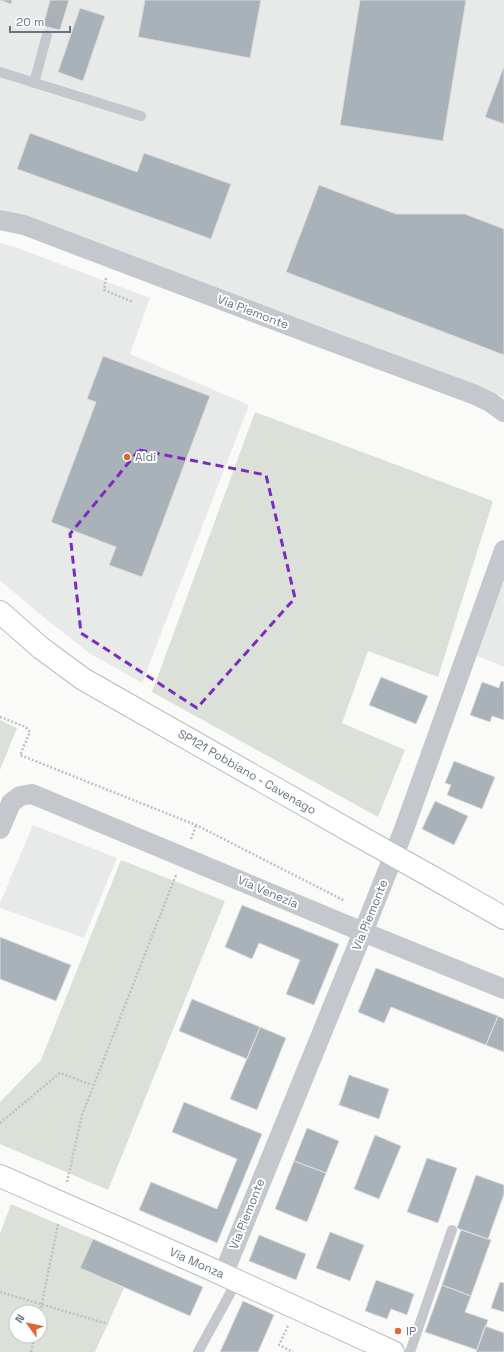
<svg xmlns="http://www.w3.org/2000/svg" width="504" height="1352" font-family="'Space Grotesk',sans-serif">
<rect width="100%" height="100%" fill="#fafaf8"/>
<path fill="#e8e9e9" d="M 0,0 L 504,0 L 504,397 L 0,209 Z
M 0,243 L 15,247 L 150,298 L 130,354 L 249,405 L 142,683 L 89,653 L 36,611 L 0,580 Z
M 504,558 L 504,667 L 468,652 Z
M 33,825 L 117,858 L 84,938 L 0,908 L 0,903 Z"/>
<path fill="#dbe1d9" fill-rule="evenodd" d="M 255,412 L 493,501 L 438,677 L 368,651 L 342,723 L 405,750 L 378,817 L 152,692 Z
M 0,720 L 17,728 L 0,770 Z
M 121,860 L 225,901 L 108,1190 L 0,1144 L 0,1102 L 41,1060 Z
M 11,1204 L 93,1239 L 80,1268 L 124,1288 L 95,1352 L 0,1352 L 0,1234 ZM 16,1312 L 40,1312 L 40,1336 L 16,1336 Z"/>
<path fill="#aab2b9" stroke="#dcdcda" d="M 0,0 L 12,0 L 11,4 Z
M 50,0 L 69,0 L 60,30 L 43,26 Z
M 145,0 L 261,0 L 250,58 L 138,37 Z
M 360,0 L 466,0 L 443,141 L 340,125 Z
M 80,8 L 105,16 L 83,81 L 58,72 Z
M 504,66 L 504,124 L 485,117 Z
M 30,133 L 137,172 L 144,153 L 231,184 L 211,239 L 17,169 Z
M 319,185 L 396,214 L 465,214 L 504,229 L 504,355 L 286,272 Z
M 103,356 L 210,396 L 142,577 L 109,565 L 116,547 L 51,522 L 96,402 L 87,399 Z
M 381,677 L 428,696 L 416,724 L 369,705 Z
M 501,681 L 504,682 L 504,720 L 492,716 L 490,722 L 470,715 L 482,682 L 499,688 Z
M 454,761 L 495,777 L 482,809 L 447,795 L 451,785 L 445,783 Z
M 435,801 L 468,816 L 454,845 L 422,829 Z
M 242,905 L 339,944 L 314,1005 L 286,994 L 300,960 L 259,943 L 252,959 L 225,947 Z
M 0,937 L 71,965 L 56,1001 L 0,979 Z
M 376,968 L 498,1016 L 486,1045 L 391,1007 L 384,1023 L 358,1012 Z
M 192,999 L 260,1027 L 247,1059 L 179,1031 Z
M 498,1016 L 504,1019 L 504,1052 L 486,1045 Z
M 260,1027 L 286,1038 L 257,1110 L 230,1099 Z
M 349,1075 L 389,1089 L 379,1119 L 339,1105 Z
M 184,1102 L 262,1134 L 217,1243 L 139,1210 L 151,1182 L 217,1209 L 237,1159 L 172,1132 Z
M 307,1128 L 339,1141 L 326,1173 L 294,1161 Z
M 375,1135 L 401,1146 L 379,1199 L 354,1189 Z
M 427,1158 L 457,1168 L 438,1223 L 407,1212 Z
M 294,1161 L 326,1173 L 307,1222 L 275,1209 Z
M 476,1175 L 504,1185 L 504,1194 L 488,1239 L 457,1228 Z
M 461,1230 L 491,1240 L 471,1296 L 442,1285 Z
M 330,1232 L 364,1245 L 350,1281 L 316,1268 Z
M 259,1235 L 306,1254 L 296,1280 L 249,1261 Z
M 93,1239 L 203,1287 L 190,1316 L 80,1268 Z
M 376,1280 L 414,1294 L 407,1315 L 391,1309 L 387,1319 L 365,1311 Z
M 500,1282 L 504,1283 L 504,1312 L 491,1308 Z
M 442,1285 L 471,1296 L 465,1312 L 488,1320 L 477,1350 L 425,1332 Z
M 243,1301 L 274,1315 L 258,1352 L 220,1352 Z
M 485,1326 L 504,1333 L 504,1352 L 476,1352 Z"/>
<g fill="none" stroke-linecap="round" stroke-linejoin="round">
<g stroke="#b8bdc2" stroke-width="24">
<path id="secondary" d="M 0,612 L 41,648 L 83,679 L 352,832
M 432,877 L 504,918
M 0,1176 L 202,1265 L 393,1352"/>
</g>
<path stroke="#bec0c3" stroke-width="2.5" stroke-dasharray="2 2" stroke-linecap="butt" d="M 106,278 L 104,290 L 133,302
M 0,717 L 26,727 L 30,732 L 20,755 L 196,825 L 345,901
M 191,839 L 196,825
M 0,1123 L 60,1073 L 92,1085
M 67,1182 L 82,1115 L 176,875
M 0,1292 L 108,1324
M 40,1312 L 58,1224
M 288,1326 L 279,1345 L 293,1352
M 31,1352 L 35,1336"/>
<path stroke="#c4c7cb" stroke-width="10" d="M 0,72 L 141,116
M 34,83 L 47,35
M 198,1352 L 237,1281
M 410,1352 L 452,1230"/>
<path stroke="#c4c7cb" stroke-width="20" d="M 0,220 L 24,225 L 327,340 L 473,394 L 490,402 L 504,412
M 0,829 L 11,803 L 20,796 L 32,794 L 363,932 L 504,989
M 223,1275 L 370,915 L 403,832 L 504,550"/>
<use href="#secondary" stroke="#fff" stroke-width="22"/>
<g stroke="#b8bdc2" stroke-width="24" stroke-linecap="butt">
<path id="secondary-bridge" d="M 352,832 L 432,877"/>
</g>
<use href="#secondary-bridge" stroke="#fff" stroke-width="22"/>
</g>
<path fill="none" stroke="#7b2cbf" stroke-width="3" stroke-dasharray="8 5" stroke-linejoin="round" d="M 139,450 L 266,475 L 295,598 L 197,708 L 81,633 L 70,534 Z"/>
<g fill="#e06632" stroke="#fff" stroke-width="1.5">
<circle cx="127" cy="457" r="4"/>
<circle cx="398" cy="1331" r="4"/>
</g>
<g text-anchor="middle" stroke-width="4" stroke-linejoin="round" paint-order="stroke">
<g font-size="12" fill="#667482" stroke="#fff">
<text transform="translate(253 312) rotate(21)" y="4">Via Piemonte</text>
<text transform="translate(247 772) rotate(30)" y="4">SP121 Pobbiano - Cavenago</text>
<text transform="translate(268 892) rotate(23)" y="4">Via Venezia</text>
<text transform="translate(370 915) rotate(-68)" y="4">Via Piemonte</text>
<text transform="translate(247 1214) rotate(-68)" y="4">Via Piemonte</text>
<text transform="translate(197 1263) rotate(24)" y="4">Via Monza</text>
</g>
<g font-size="12" fill="#667482" stroke="#fff" text-anchor="start">
<text x="135" y="461">Aldi</text>
<text x="406" y="1335">IP</text>
</g>
</g>
<g transform="translate(28 1324) rotate(303)"><circle r="19" fill="#ffffff" stroke="#c2c7cd"/>
<path d="M0-3L7 15L0 10L-7 15Z" fill="#e06632"/>
<text y="-6" font-size="11" font-weight="bold" text-anchor="middle" fill="#667482">N</text>
</g>
<path d="M10 26v6h60v-6" fill="none" stroke="#667482" stroke-width="2"/>
<text x="16" y="26" font-size="12" fill="#667482" stroke="#ffffff" stroke-width="3" paint-order="stroke">20 m</text>
</svg>
